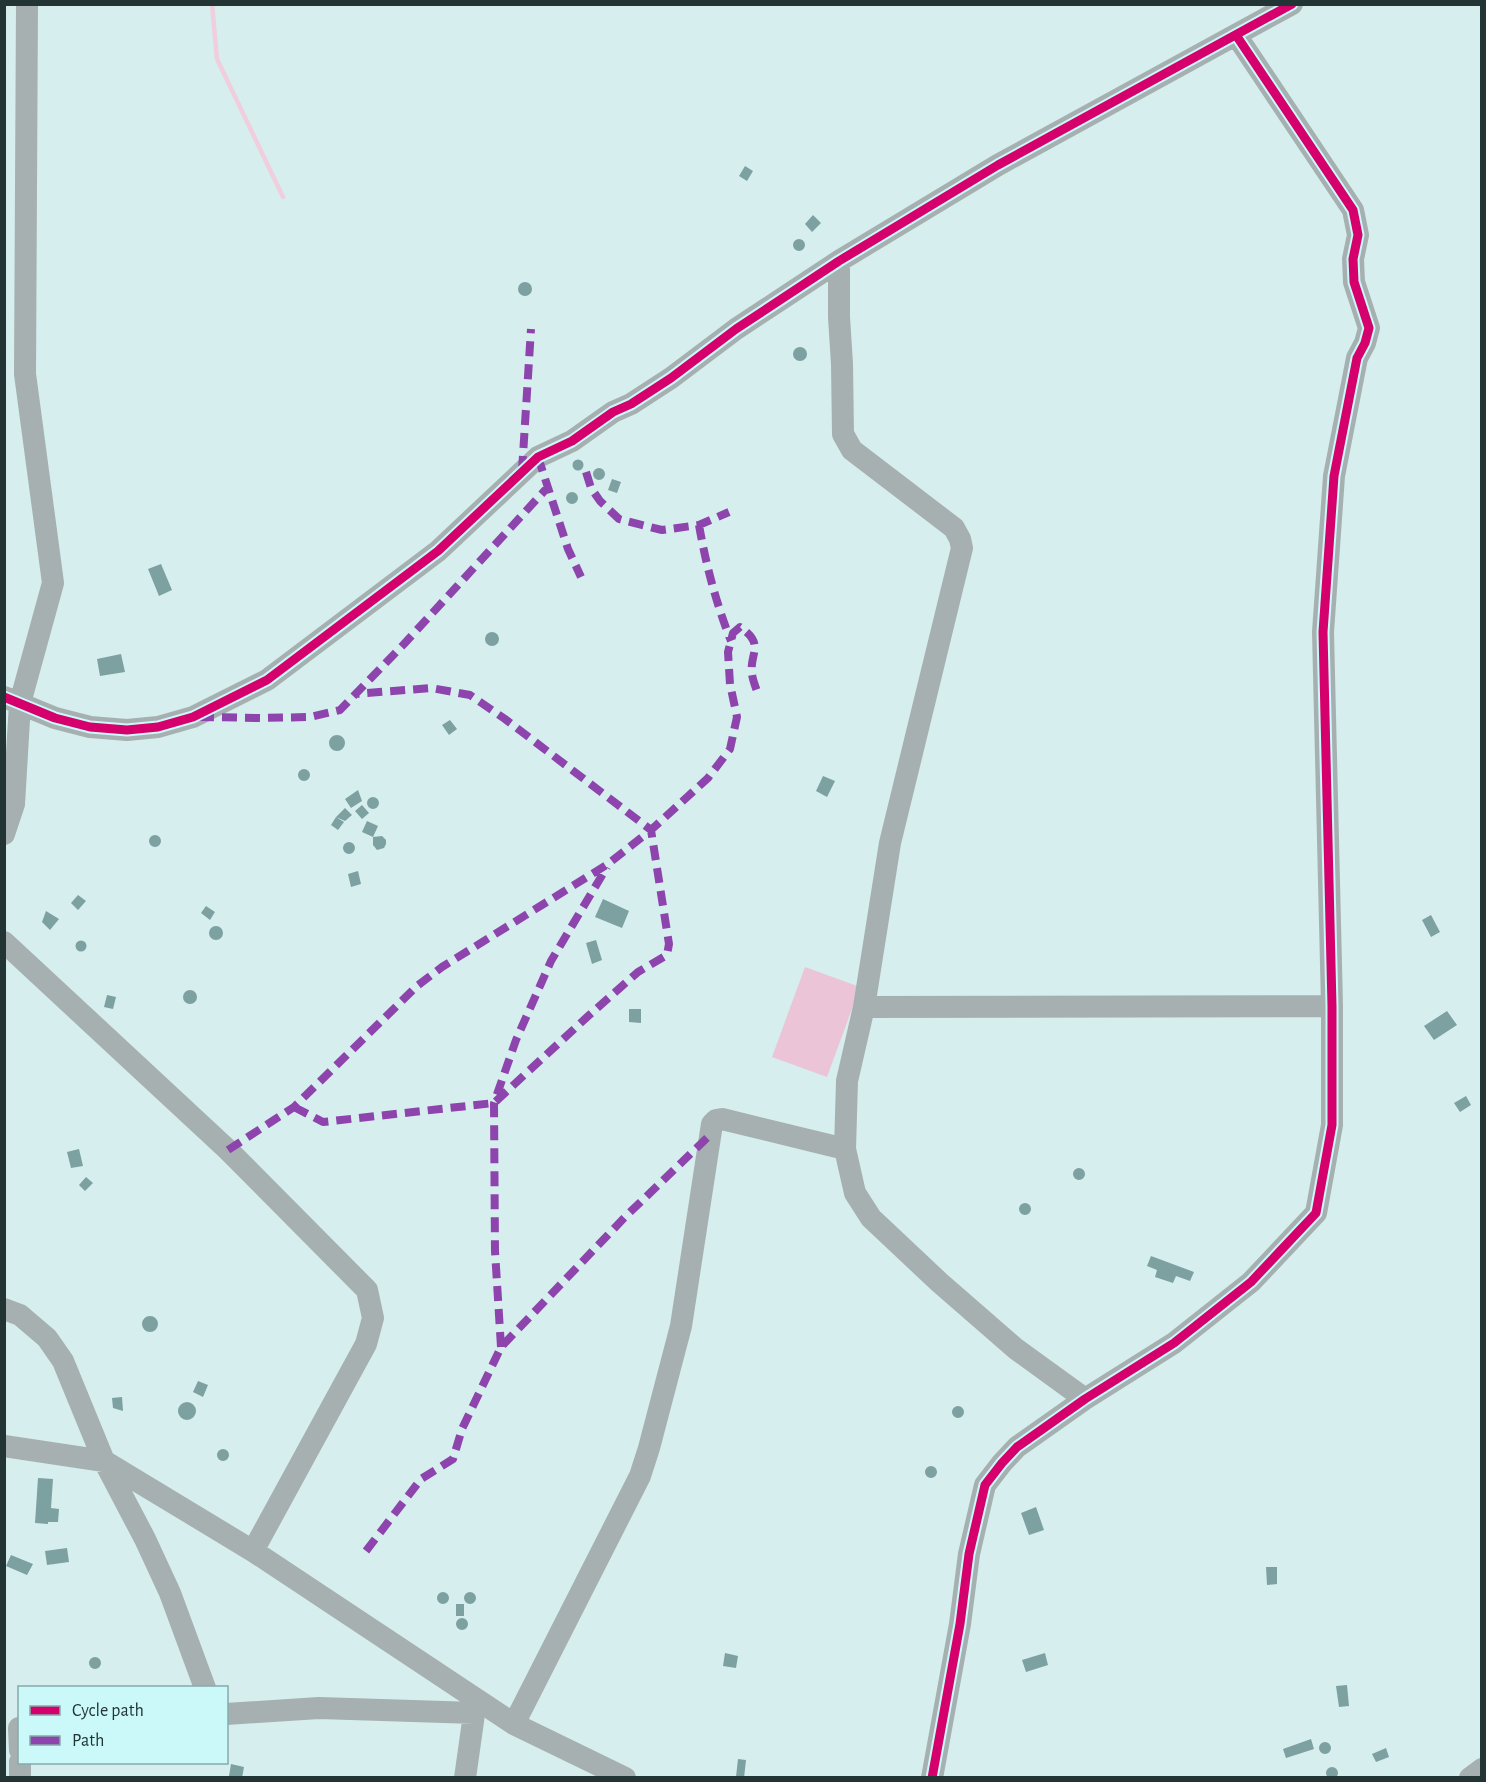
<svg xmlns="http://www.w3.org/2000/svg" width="1486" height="1782" font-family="'Alegreya Sans',sans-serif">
<rect width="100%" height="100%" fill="#d6eeee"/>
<path fill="#ebc4d7" d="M 805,967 L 860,987 L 827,1077 L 772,1057 Z"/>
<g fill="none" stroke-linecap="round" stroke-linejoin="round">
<path stroke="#f1cedd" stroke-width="4.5" d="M 212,4 L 217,59 L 283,197"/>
</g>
<path fill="#7da0a1" d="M 745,166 L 753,171 L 747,181 L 739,176 Z
M 813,215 L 821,223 L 812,232 L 805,224 Z
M793 245a6 6 0 1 1 12 0a6 6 0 1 1-12 0Z
M518 289a7 7 0 1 1 14 0a7 7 0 1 1-14 0Z
M793 354a7 7 0 1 1 14 0a7 7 0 1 1-14 0Z
M572.5 465a5.5 5.5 0 1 1 11 0a5.5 5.5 0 1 1-11 0Z
M593 474a6 6 0 1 1 12 0a6 6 0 1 1-12 0Z
M 612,479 L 621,482 L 617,493 L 608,490 Z
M566 498a6 6 0 1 1 12 0a6 6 0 1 1-12 0Z
M 161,564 L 172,590 L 159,596 L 148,569 Z
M485 639a7 7 0 1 1 14 0a7 7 0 1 1-14 0Z
M 121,654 L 125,672 L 100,676 L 97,659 Z
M 450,720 L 457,729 L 449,735 L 442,725 Z
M329 743a8 8 0 1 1 16 0a8 8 0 1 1-16 0Z
M298 775a6 6 0 1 1 12 0a6 6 0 1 1-12 0Z
M 823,776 L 835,781 L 827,797 L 816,791 Z
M 358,790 L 362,801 L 351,808 L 345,799 Z
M367 803a6 6 0 1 1 12 0a6 6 0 1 1-12 0Z
M 362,805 L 369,813 L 362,819 L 355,811 Z
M 345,808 L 352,815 L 345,821 L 336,817 L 344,822 L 338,830 L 331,825 L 336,817 Z
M 367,821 L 378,826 L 373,837 L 362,832 Z
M149 841a6 6 0 1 1 12 0a6 6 0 1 1-12 0Z
M 382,836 L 386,840 L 386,844 L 384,848 L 377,850 L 373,845 L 373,837 Z
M343 848a6 6 0 1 1 12 0a6 6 0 1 1-12 0Z
M 358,871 L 361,884 L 351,887 L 348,874 Z
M 78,895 L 86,901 L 78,910 L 71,903 Z
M 603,899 L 629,911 L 622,928 L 595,917 Z
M 206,906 L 215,912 L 210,920 L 201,913 Z
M 46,911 L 59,919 L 50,930 L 42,922 Z
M 1431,915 L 1440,932 L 1431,937 L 1422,920 Z
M209 933a7 7 0 1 1 14 0a7 7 0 1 1-14 0Z
M 596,940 L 602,960 L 592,964 L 586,943 Z
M75.5 946a5.5 5.5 0 1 1 11 0a5.5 5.5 0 1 1-11 0Z
M183 997a7 7 0 1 1 14 0a7 7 0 1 1-14 0Z
M 107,995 L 116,997 L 113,1009 L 104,1007 Z
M 629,1009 L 641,1009 L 641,1023 L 629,1022 Z
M 1447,1011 L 1457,1025 L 1434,1040 L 1424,1026 Z
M 1466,1096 L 1471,1105 L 1460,1112 L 1454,1103 Z
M 79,1149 L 83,1166 L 71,1168 L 67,1152 Z
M1073 1174a6 6 0 1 1 12 0a6 6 0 1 1-12 0Z
M 86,1177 L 93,1183 L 85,1191 L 79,1185 Z
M1019 1209a6 6 0 1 1 12 0a6 6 0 1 1-12 0Z
M 1151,1256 L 1194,1272 L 1190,1281 L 1176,1276 L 1173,1283 L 1155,1277 L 1157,1270 L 1147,1266 Z
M142 1324a8 8 0 1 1 16 0a8 8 0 1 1-16 0Z
M 198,1381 L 208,1385 L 203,1397 L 193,1392 Z
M 122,1397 L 123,1411 L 113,1408 L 112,1398 Z
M178 1411a9 9 0 1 1 18 0a9 9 0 1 1-18 0Z
M952 1412a6 6 0 1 1 12 0a6 6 0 1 1-12 0Z
M217 1455a6 6 0 1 1 12 0a6 6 0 1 1-12 0Z
M925 1472a6 6 0 1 1 12 0a6 6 0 1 1-12 0Z
M 38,1478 L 53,1479 L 51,1508 L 59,1509 L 58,1522 L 48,1522 L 48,1524 L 35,1523 Z
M 1036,1507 L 1044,1530 L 1029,1535 L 1021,1513 Z
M 67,1548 L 69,1562 L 47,1565 L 45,1551 Z
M 11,1555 L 33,1564 L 27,1575 L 6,1566 Z
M 1266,1567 L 1277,1567 L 1277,1584 L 1267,1585 Z
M437 1598a6 6 0 1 1 12 0a6 6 0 1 1-12 0Z
M464 1598a6 6 0 1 1 12 0a6 6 0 1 1-12 0Z
M 456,1604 L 464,1604 L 464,1616 L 456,1616 Z
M456 1624a6 6 0 1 1 12 0a6 6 0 1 1-12 0Z
M 725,1653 L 738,1656 L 736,1668 L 723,1666 Z
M 1045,1653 L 1048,1665 L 1026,1672 L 1022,1660 Z
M89 1663a6 6 0 1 1 12 0a6 6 0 1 1-12 0Z
M 1347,1685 L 1349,1706 L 1339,1707 L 1336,1686 Z
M 1311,1739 L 1314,1749 L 1286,1758 L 1283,1749 Z
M1319 1748a6 6 0 1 1 12 0a6 6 0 1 1-12 0Z
M 1386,1748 L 1389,1757 L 1376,1762 L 1372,1754 Z
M 738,1759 L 746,1760 L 744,1778 L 736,1777 Z
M 231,1764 L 244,1767 L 242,1778 L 229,1776 Z
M1326 1773a6 6 0 1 1 12 0a6 6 0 1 1-12 0Z"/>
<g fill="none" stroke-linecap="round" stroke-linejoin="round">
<path stroke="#a6b0b0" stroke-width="22" d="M 839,261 L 839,317 L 842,364 L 843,434 L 852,450 L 954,528 L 960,539 L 962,548 L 890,843 L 864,1007 L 847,1081 L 845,1149 L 855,1193 L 871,1218 L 939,1282 L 1016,1349 L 1085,1399
M 4,697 L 55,718 L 90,727 L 127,730 L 158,727 L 193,717 L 267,680 L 438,551 L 538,457 L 572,441 L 613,412 L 631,404 L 671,378 L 736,329 L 783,298 L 839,261 L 998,165 L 1292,4
M 4,834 L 14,804 L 20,703 L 53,583 L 25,374 L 27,4
M 4,942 L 228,1150 L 367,1290 L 373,1318 L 366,1344 L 253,1551
M 864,1007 L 1332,1006
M 4,1309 L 20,1315 L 47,1338 L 63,1361 L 104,1461 L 253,1551 L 514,1724 L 625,1778
M 4,1446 L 104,1461 L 145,1539 L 170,1593 L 205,1688
M 226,1714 L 319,1708 L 475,1713
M 514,1724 L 640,1476 L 649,1448 L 681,1326 L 712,1124 L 716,1120 L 722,1119 L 845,1149
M 19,1728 L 20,1750
M 20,1762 L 20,1778
M 465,1778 L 476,1700
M 932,1778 L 960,1624 L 969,1554 L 985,1485 L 1002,1463 L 1017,1447 L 1085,1399 L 1174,1343 L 1251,1282 L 1316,1213 L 1332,1125 L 1332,1006 L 1323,632 L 1334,476 L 1357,358 L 1365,343 L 1369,328 L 1354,282 L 1353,259 L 1358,235 L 1353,210 L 1236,35
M 1470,1778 L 1482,1769"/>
<path stroke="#8e44ad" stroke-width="8" stroke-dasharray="15 8" stroke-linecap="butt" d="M 538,457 L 568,549 L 581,577
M 522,471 L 531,329
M 586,472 L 591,488 L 600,501 L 619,519 L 626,521 L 662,530 L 699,525 L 729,512
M 699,525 C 706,565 716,603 731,641
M 199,717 L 261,718 L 310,717 L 340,710 L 404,644 L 547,488
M 294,1107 L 323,1122 L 494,1103 L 586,1018 L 638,972 L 667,955 L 669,944 L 651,830 L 505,719 L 470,695 L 431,688 L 355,694
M 228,1150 L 294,1107 L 417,986 L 442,967 L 608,864 L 651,830 L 708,778 L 730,749 L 737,717 L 730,684 L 728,652 L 733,633 L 740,627 C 766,645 749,653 752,674 C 753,682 757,690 759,697
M 501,1347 L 495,1251 L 494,1103 L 516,1040 L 551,961 L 607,867
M 366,1551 L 421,1479 L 453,1459 L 462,1429 L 501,1347 L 625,1217 L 709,1136"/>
<g stroke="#cbf8f9" stroke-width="13">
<path id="cycleway" d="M 4,697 L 55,718 L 90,727 L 127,730 L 158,727 L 193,717 L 267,680 L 438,551 L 538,457 L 572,441 L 613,412 L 631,404 L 671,378 L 736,329 L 783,298 L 839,261 L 998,165 L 1292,4
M 932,1778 L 960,1624 L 969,1554 L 985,1485 L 1002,1463 L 1017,1447 L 1085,1399 L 1174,1343 L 1251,1282 L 1316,1213 L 1332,1125 L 1332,1006 L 1323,632 L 1334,476 L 1357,358 L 1365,343 L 1369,328 L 1354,282 L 1353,259 L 1358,235 L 1353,210 L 1236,35"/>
</g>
<use href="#cycleway" stroke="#d6006c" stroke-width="9"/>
</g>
<rect width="1486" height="1782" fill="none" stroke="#223434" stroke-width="12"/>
<rect x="18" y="1686" width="210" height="78" fill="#cbf8f9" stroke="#87aaaa" stroke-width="1.5"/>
<rect x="30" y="1706" width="30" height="9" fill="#d6006c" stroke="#87aaaa" stroke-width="1.5"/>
<text x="72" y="1716" font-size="18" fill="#223434">Cycle path</text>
<rect x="30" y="1736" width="30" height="9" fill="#8e44ad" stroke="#87aaaa" stroke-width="1.5"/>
<text x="72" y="1746" font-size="18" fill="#223434">Path</text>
</svg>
